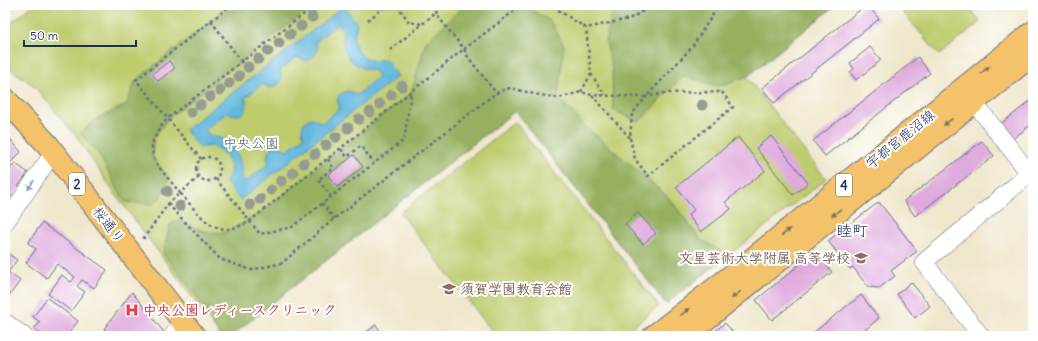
<svg xmlns="http://www.w3.org/2000/svg" width="1038" height="341" font-family="Delius,'Klee One',sans-serif">
<rect width="100%" height="100%" fill="#fff"/>
<filter id="ink" filterUnits="userSpaceOnUse"><feTurbulence type="fractalNoise" baseFrequency=".025" numOctaves="2"/><feDisplacementMap in="SourceGraphic" scale="8" xChannelSelector="R" yChannelSelector="G"/><feConvolveMatrix kernelMatrix="1 2 1 2 8 2 1 2 1" color-interpolation-filters="sRGB"/></filter>
<filter id="wash" filterUnits="userSpaceOnUse"><feTurbulence type="fractalNoise" baseFrequency=".012" numOctaves="4" result="noise"/><feDisplacementMap in="SourceGraphic" scale="16" xChannelSelector="R" yChannelSelector="G"/><feGaussianBlur stdDeviation="0.9" result="paint"/><feColorMatrix in="noise" values="0 0 0 0 0 0 0 0 0 0 0 0 0 0 0 0 0 1.4 0 .05"/><feComposite in="paint" operator="in"/></filter>
<g filter="url(#wash)">
<rect width="100%" height="100%" fill="#efe7cc"/>
<path fill="#becc6e" stroke="#6c7e66" d="M 33,5 L 836,5 L 747,77 L 826,179 L 666,304 L 515,111 L 231,336 L 221,336 L 113,191 L 77,137 L 33,85 L 5,65 L 5,28 Z
M 897,5 L 968,5 L 980,22 L 939,55 Z
M 515,122 L 659,306 L 621,336 L 496,336 L 400,213 Z"/>
<path fill="#96b061" stroke="#587060" d="M 231,5 L 314,5 L 168,118 L 153,139 L 153,158 L 169,178 L 160,198 L 153,204 L 125,202 L 99,155 L 81,134 L 94,120 L 126,105 L 136,80 Z
M 465,5 L 523,5 L 550,21 L 564,45 L 558,98 L 584,125 L 669,198 L 700,239 L 728,255 L 666,304 L 515,111 L 231,336 L 221,336 L 212,325 L 213,319 L 163,253 L 170,225 L 177,220 L 203,231 L 225,233 L 262,212 L 411,93 L 426,42 Z
M 614,5 L 836,5 L 746,77 L 718,86 L 683,76 L 639,122 L 613,110 L 612,69 L 606,41 Z"/>
<path fill="#62b7de" stroke="#3e739e" fill-rule="evenodd" d="M 344,6 L 357,24 L 353,39 L 357,50 L 365,58 L 374,61 L 385,59 L 398,76 L 240,200 L 226,182 C 228,178 231,173 231,167 C 230,157 219,146 209,146 C 206,146 202,148 200,148 L 185,130 ZM 338,24 L 343,29 C 341,54 350,67 375,71 L 379,76 L 357,95 L 348,91 C 337,94 335,98 340,108 L 322,123 L 312,118 C 302,121 300,128 304,137 L 287,150 L 278,146 L 271,148 C 267,154 266,157 269,164 L 245,182 L 241,176 C 243,156 232,137 210,136 L 205,130 L 228,112 C 240,120 251,111 245,98 L 262,84 L 270,88 C 281,85 283,80 280,70 L 297,57 L 306,61 C 315,57 320,51 315,42 Z"/>
<g id="blocks">
<path fill="#dfaadd" d="M 866,5 L 868,5 L 879,19 L 774,103 L 762,88 Z
M 870,47 L 881,60 L 856,80 L 850,72 L 854,69 L 850,63 Z
M 918,57 L 930,73 L 825,156 L 813,141 Z
M 169,61 L 175,68 L 158,81 L 152,74 Z
M 1033,99 L 1033,123 L 1010,141 L 998,126 Z
M 5,133 L 21,152 L 5,168 Z
M 771,136 L 808,183 L 793,195 L 756,148 Z
M 738,137 L 765,171 L 725,202 L 731,209 L 701,232 L 688,215 L 694,210 L 676,187 Z
M 982,141 L 994,156 L 915,216 L 904,201 Z
M 354,155 L 363,167 L 337,187 L 328,175 Z
M 15,163 L 28,173 L 18,186 L 20,187 L 13,197 L 5,191 L 5,175 Z
M 5,193 L 12,200 L 5,210 Z
M 879,202 L 917,251 L 891,271 L 895,276 L 879,288 L 868,287 L 853,267 L 850,269 L 828,241 Z
M 638,213 L 656,233 L 643,244 L 625,224 Z
M 42,223 L 107,270 L 94,288 L 82,280 L 77,286 L 85,292 L 71,311 L 48,294 L 62,275 L 71,282 L 75,277 L 57,264 L 47,278 L 26,263 L 36,249 L 28,243 Z
M 5,251 L 17,260 L 9,271 L 5,268 Z
M 815,252 L 832,272 L 772,320 L 756,300 Z
M 7,271 L 20,281 L 5,301 L 5,273 Z
M 911,282 L 930,306 L 915,318 L 897,294 Z
M 132,292 L 163,331 L 160,336 L 113,336 L 104,329 Z
M 861,295 L 879,318 L 864,331 L 868,336 L 809,336 Z
M 47,298 L 78,321 L 67,336 L 41,336 L 42,335 L 34,329 L 40,322 L 33,317 Z
M 725,323 L 736,336 L 709,336 Z
M 376,325 L 384,336 L 361,336 Z"/>
</g>
</g>
<g filter="url(#ink)">
<use href="#blocks" fill-opacity="0" stroke="#656f84" stroke-width="1"/>
<g fill="none" stroke-linecap="round" stroke-linejoin="round">
<g stroke="#656f84" stroke-width="18">
<path id="street" d="M 966,92 L 1030,174
M 5,223 L 53,153
M 5,322 L 24,336
M 172,336 L 183,322
M 981,336 L 924,262 L 1033,171"/>
</g>
<g stroke="#656f84" stroke-width="24">
<path id="primary" d="M 5,99 L 48,145 L 194,336
M 654,336 L 739,270 L 1033,32
M 685,336 L 1033,54"/>
</g>
<path stroke="#656f84" stroke-width="2.5" stroke-dasharray="3 3" stroke-linecap="butt" d="M 397,5 L 409,22 L 423,24
M 438,5 L 436,14 L 464,49 L 522,5
M 555,5 L 558,10 L 586,28 L 629,19 L 654,5
M 368,20 L 387,5
M 211,21 L 242,62
M 390,50 L 436,13
M 591,74 L 605,95
M 581,92 L 591,74 L 586,28
M 722,92 L 733,107 L 648,176 L 635,159 L 630,138 L 632,114 L 646,97 L 665,93 Z
M 592,95 L 630,138
M 341,149 L 347,157 L 361,146 L 374,163
M196 169a12 12 0 1 1 24 0a12 12 0 1 1-24 0Z
M 201,159 L 136,80 L 231,5
M 328,159 L 333,168 L 318,180 L 331,196
M 199,177 L 180,193 C 157,163 137,153 168,118 L 316,5
M 216,179 L 260,234 L 292,227 L 404,140 L 411,93
M 322,203 L 334,219
M 168,204 L 220,259 L 251,270 L 282,263 L 334,219 L 496,93
M 143,239 L 168,204 L 180,193 C 202,217 215,242 250,221 L 464,49 L 468,57 L 496,93 L 510,88 L 534,94 L 558,98 L 581,92 L 592,95 L 646,97 L 692,47 L 719,5"/>
<use href="#street" stroke="#fff" stroke-width="17"/>
<use href="#primary" stroke="#f3c26a" stroke-width="22"/>
</g>
<g fill="#959c92">
<circle cx="312" cy="17" r="5.5"/>
<circle cx="301" cy="26" r="5.5"/>
<circle cx="290" cy="34" r="5.5"/>
<circle cx="279" cy="43" r="5.5"/>
<circle cx="268" cy="51" r="5.5"/>
<circle cx="258" cy="59" r="5.5"/>
<circle cx="248" cy="67" r="5.5"/>
<circle cx="239" cy="76" r="5.5"/>
<circle cx="229" cy="83" r="5.5"/>
<circle cx="402" cy="86" r="5.5"/>
<circle cx="220" cy="90" r="5.5"/>
<circle cx="391" cy="95" r="5.5"/>
<circle cx="210" cy="97" r="5.5"/>
<circle cx="380" cy="104" r="5.5"/>
<circle cx="200" cy="105" r="5.5"/>
<circle cx="702" cy="105" r="5.5"/>
<circle cx="191" cy="112" r="5.5"/>
<circle cx="370" cy="112" r="5.5"/>
<circle cx="359" cy="119" r="5.5"/>
<circle cx="348" cy="128" r="5.5"/>
<circle cx="336" cy="137" r="5.5"/>
<circle cx="326" cy="145" r="5.5"/>
<circle cx="315" cy="154" r="5.5"/>
<circle cx="304" cy="163" r="5.5"/>
<circle cx="293" cy="173" r="5.5"/>
<circle cx="281" cy="181" r="5.5"/>
<circle cx="271" cy="190" r="5.5"/>
<circle cx="167" cy="191" r="5.5"/>
<circle cx="260" cy="199" r="5.5"/>
<circle cx="250" cy="205" r="5.5"/>
<circle cx="180" cy="206" r="5.5"/>
</g>
<defs><path id="oneway-solid" d="M-6-.8H1V-3.2L6.5 0L1 3.2V.8H-6Z"/></defs>
<g fill="#7c7163">
<use href="#oneway-solid" transform="translate(985 70) rotate(-39)"/>
<use href="#oneway-solid" transform="translate(948 122) rotate(141)"/>
<use href="#oneway-solid" transform="translate(836 213) rotate(141)"/>
<use href="#oneway-solid" transform="translate(786 232) rotate(-39)"/>
<use href="#oneway-solid" transform="translate(736 295) rotate(141)"/>
<use href="#oneway-solid" transform="translate(685 312) rotate(-38)"/>
</g>
<use fill="#8d97ae" href="#oneway-solid" transform="translate(31 185) rotate(124)"/>
</g>
<defs>
<g id="school-bare" transform="scale(1.08)"><path d="M0-5L7-2L0 1L-7-2ZM-4 1L0 2.5L4 1V4Q0 6-4 4Z" fill="#8d6e63" stroke="#fff" stroke-width="2.5" paint-order="stroke"/></g>
<g id="hospital-bare" transform="scale(1.08)"><path d="M-5-5h3v3.5h4V-5h3V5h-3V1.5h-4V5h-3Z" fill="#e0444e" stroke="#fff" stroke-width="2.5" paint-order="stroke"/></g>
</defs>
<g fill-rule="evenodd">
<use href="#school-bare" x="861" y="258"/>
<use href="#school-bare" x="449" y="289"/>
<use href="#hospital-bare" x="132" y="310"/>
</g>
<g text-anchor="middle" stroke-width="4" stroke-linejoin="round" paint-order="stroke">
<g fill="#fff" stroke="#5f6d8e" stroke-width="1">
<rect x="69" y="173" width="16" height="22" rx="3"/>
<rect x="836" y="174" width="16" height="22" rx="3"/>
</g>
<g font-size="13" font-weight="bold" fill="#1b2f5e">
<text x="77" y="189">2</text>
<text x="844" y="190">4</text>
</g>
<g font-size="14" fill="#1b2f5e" stroke="#fff">
<text transform="translate(900 139) rotate(-39)" y="5">宇都宮鹿沼線</text>
<text transform="translate(109 225) rotate(52)" y="5">桜通り</text>
</g>
<g font-size="14" fill="#4c5e63" stroke="#fff">
<text x="251" y="148">中央公園</text>
</g>
<g font-size="14" font-weight="bold" fill="#785e54" stroke="#fff" text-anchor="end">
<text x="850" y="263">文星芸術大学附属 高等学校</text>
<text x="460" y="294" text-anchor="start">須賀学園教育会館</text>
</g>
<g font-size="14" font-weight="bold" fill="#be3a42" stroke="#fff" text-anchor="start">
<text x="143" y="315">中央公園レディースクリニック</text>
</g>
<g font-size="16" fill="#1b2f5e" stroke="#fff">
<text x="852" y="236">睦町</text>
</g>
</g>
<rect width="1038" height="341" fill="none" stroke="#fff" stroke-width="20"/>
<path d="M24 40v6h112v-6" fill="none" stroke="#1b2f5e" stroke-width="2"/>
<text x="30" y="40" font-size="12" fill="#1b2f5e" stroke="#ffffff" stroke-width="3" paint-order="stroke">50 m</text>
</svg>
